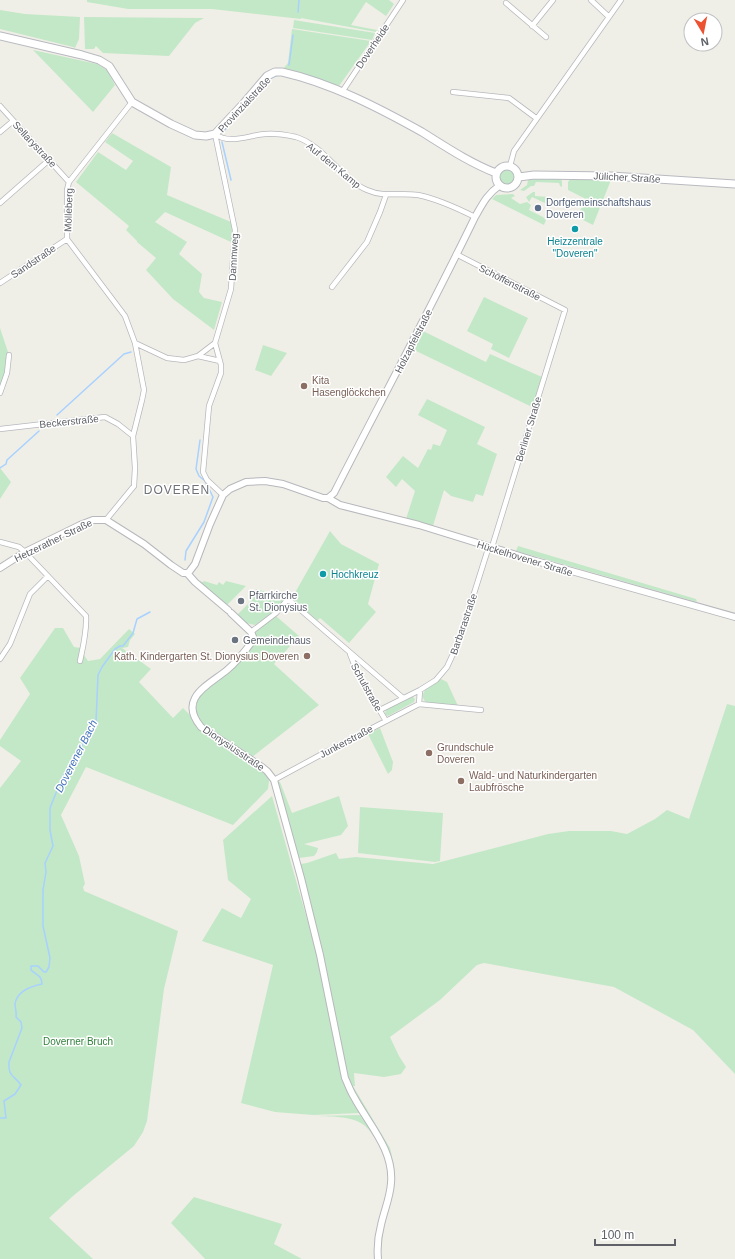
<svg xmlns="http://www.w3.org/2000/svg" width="735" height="1259" font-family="Helvetica,sans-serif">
<rect width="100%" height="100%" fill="#f0efe7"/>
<path fill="#c3e8c7" d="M 87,0 L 389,0 L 394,4 L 386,16 L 366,2 L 351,25 L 377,30 L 376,32 L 301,18 L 301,19 L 212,9 L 128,9 L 87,2 Z
M 0,10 L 25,14 L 80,17 L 79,39 L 75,48 L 73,47 L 0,29 Z
M 84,17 L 85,17 L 204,18 L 195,23 L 169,56 L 103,53 L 96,46 L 94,49 L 85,49 Z
M 294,20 L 375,33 L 372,40 L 293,28 Z
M 292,29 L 371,41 L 339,86 L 283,69 L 288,63 Z
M 33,50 L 97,64 L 107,70 L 115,85 L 93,112 Z
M 112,133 L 171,167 L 167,195 L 231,222 L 232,230 L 231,242 L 165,212 L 155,222 L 187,242 L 179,254 L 202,274 L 199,292 L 204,298 L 222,302 L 214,330 L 173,299 L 146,270 L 156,258 L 137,242 L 137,241 L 126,230 L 129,226 L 76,182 L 98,152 L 126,170 L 133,161 L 105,142 Z
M499 177a8 8 0 1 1 16 0a8 8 0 1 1-16 0Z
M 571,178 L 611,180 L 593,225 L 577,217 L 586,199 L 568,190 L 568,182 Z
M 536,179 L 560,179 L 562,181 L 562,187 L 560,186 L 559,183 L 536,182 L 534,186 L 531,186 L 524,191 L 520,190 L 527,185 L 528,180 Z
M 533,192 L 535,192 L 535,196 L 550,197 L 547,204 L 532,197 L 529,202 L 526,197 Z
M 513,194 L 515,196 L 511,198 L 520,204 L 527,202 L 531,205 L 529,210 L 543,217 L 546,220 L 544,225 L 492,199 L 496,195 Z
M 484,297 L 528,318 L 509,358 L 491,349 L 493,344 L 467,331 Z
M 0,328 L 9,355 L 0,393 Z
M 423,331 L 486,362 L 490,354 L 542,377 L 532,407 L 414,350 Z
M 263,345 L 287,353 L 271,376 L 255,370 Z
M 427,399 L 485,427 L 477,444 L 497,454 L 483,496 L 476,494 L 473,502 L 451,496 L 444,490 L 433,526 L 406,519 L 415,491 L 402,479 L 396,487 L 386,477 L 403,456 L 418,468 L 428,449 L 431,450 L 433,444 L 440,446 L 447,430 L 418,415 Z
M 0,468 L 11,482 L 0,499 Z
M 330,531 L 341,544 L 379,564 L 368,604 L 376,612 L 349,643 L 320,618 L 317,621 L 292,598 Z
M 518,546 L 696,599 L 697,602 L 516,551 Z
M 199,581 L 203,582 L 204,581 L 217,585 L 219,582 L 223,585 L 226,581 L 246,586 L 227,605 Z
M 256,589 L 287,598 L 272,613 L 255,625 L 246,623 L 237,615 L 253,599 Z
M 276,616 L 299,636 L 274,664 L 319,705 L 252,757 L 202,724 C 184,697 209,687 227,673 C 233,668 238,663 243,658 C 247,653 254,647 255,640 C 256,637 255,634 255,631 Z
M 55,628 L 63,628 L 74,647 L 82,648 L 81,661 L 84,655 L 88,661 L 100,659 L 129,629 L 135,634 L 130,640 L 128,647 L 122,648 L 151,669 L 139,682 L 173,718 L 183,708 L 189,714 L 197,726 L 261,769 L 268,777 L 269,781 L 268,789 L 233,825 L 86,767 L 61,815 L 79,856 L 85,884 L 83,887 L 84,891 L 178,931 L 164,989 L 147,1121 L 143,1132 L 134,1146 L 73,1196 L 49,1218 L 93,1259 L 0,1259 L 0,788 L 21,761 L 0,746 L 0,740 L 30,694 L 20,678 Z
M 439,678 L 447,682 L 458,706 L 427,703 C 415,693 432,685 439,678 Z
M 412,696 L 415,699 L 414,702 L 390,715 L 387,716 L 385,714 L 386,709 Z
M 727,704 L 735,706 L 735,1074 L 693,1030 L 614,987 L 484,963 L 477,965 L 440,1000 L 390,1037 L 399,1056 L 406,1067 L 401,1074 L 384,1077 L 354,1073 L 355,1086 L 353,1086 L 390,1148 L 394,1165 L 395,1182 L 384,1225 L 380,1259 L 381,1242 L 393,1167 C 389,1140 370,1120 357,1097 C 351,1088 348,1078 345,1068 L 277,781 L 280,782 L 292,813 L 339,796 L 348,826 L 341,835 L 304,844 L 318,848 L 317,852 L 314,856 L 299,858 L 300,864 L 307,863 L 336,853 L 339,859 L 356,857 L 433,864 L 548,834 L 569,831 L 611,831 L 627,834 L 655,819 L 667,810 L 689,819 Z
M 380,728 L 393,762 L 392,770 L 388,774 L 368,734 Z
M 272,796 L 318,958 L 339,1066 L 351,1099 L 361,1113 L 313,1115 L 275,1112 L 241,1103 L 273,965 L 202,941 L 222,908 L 241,918 L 251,899 L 228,880 L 223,840 Z
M 360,807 L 443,813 L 440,861 L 435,862 L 358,853 Z
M 359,1115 L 362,1116 L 378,1142 C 374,1137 369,1129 364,1125 C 350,1115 329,1117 313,1116 Z
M 194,1197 L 282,1224 L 274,1244 L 302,1259 L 205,1259 L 171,1223 Z"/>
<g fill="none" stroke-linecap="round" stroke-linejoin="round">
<path stroke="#a8d1ff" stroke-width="1.5" d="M 298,12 L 299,0
M 289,65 L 293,35
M 271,78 L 278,75
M 223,132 L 238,115
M 222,142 L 231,180
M 57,415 L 124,354 L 131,352
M 0,468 L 6,464 L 7,460 L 39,431
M 185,560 L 186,551 L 204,522 L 213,497 L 205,481 L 199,476 L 196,469 L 200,440
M 0,1118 L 6,1118 L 4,1101 L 15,1094 L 21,1085 C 14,1075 8,1077 9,1062 L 22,1028 L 21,1022 L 16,1017 C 17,1013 15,1008 15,1004 C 17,991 32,986 42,984 C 42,975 36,975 31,970 L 31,966 L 38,966 L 44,972 L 46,972 L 49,967 L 50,958 L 43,926 L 43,890 L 46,872 L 45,863 L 53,846 L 50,830 L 50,808 L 62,778 L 96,722 L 98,675 L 102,667 L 115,649 L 120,646 L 123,646 L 133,633 L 137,619 L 150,612"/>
<g stroke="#b7b8bd" stroke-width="6">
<path id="minor" d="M 591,0 L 609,17
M 506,3 L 546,37
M 532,26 L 553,0
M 342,92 L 403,0
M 453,92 L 509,98 L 536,118
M 0,106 L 69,182
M 0,132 L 13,121
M 215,134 C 229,145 250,135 265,134 C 275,133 287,135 296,137 C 325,146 339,178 367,190 C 385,198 399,192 418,195 C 438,199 457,208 475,217
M 510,166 L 514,151 L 621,0
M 0,203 L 49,160
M 456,254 L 565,310 L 492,547
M 0,283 L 67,239
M 332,287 L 367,242 L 380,212 L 386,195
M 135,343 L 167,358 L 184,360 L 198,356 L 215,343 L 231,289 L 235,230 L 215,134
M 215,343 L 221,365 L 221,373 L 209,406 L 203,472 L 207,480 L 223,495
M 198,356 L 220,361
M 0,393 L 7,373 L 9,355
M 0,429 L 105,417 L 118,424 L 133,436
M 106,520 L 134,486 L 135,468 L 133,436 L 142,400 L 144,390 L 135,343 L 125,316 L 67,239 L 67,190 L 69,182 L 132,102
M 0,542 L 19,547 L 25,552 L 86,616 C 87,631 83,647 80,661
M 251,632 L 276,613 L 288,599 L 403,698
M 350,654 L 357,672 L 386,721
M 0,659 L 10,644 L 30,594 L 48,576
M 419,704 L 481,710
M 419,704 L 420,690
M 380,710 L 420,690 L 436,680 L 447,667 L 459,641 L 489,546
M 274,780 L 324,753 L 419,704"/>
</g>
<g stroke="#b7b8bd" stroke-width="8">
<path id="tertiary" d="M 328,498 L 334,493 C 381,401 430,310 475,217 C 482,205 487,194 499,186
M 0,568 L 25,552 L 80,525 L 93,520 L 106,520 L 144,544 L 171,565 L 183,573 L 187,573
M 187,573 L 189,572 L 195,564 L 210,524 L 223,495 L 230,489 L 246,482 L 265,481 L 283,484 L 323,498 L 328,498 L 340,505 L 419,525 L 536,561 L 735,617
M 187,573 L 195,582 L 228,610
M 231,613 L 251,632 L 254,639 C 246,650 238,661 227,670 C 209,685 177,698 201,727 L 262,767 L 267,771 L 274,780 L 301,878 L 320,955 L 345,1078 C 348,1084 350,1091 354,1097 C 369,1125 394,1150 391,1183 C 390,1198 384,1211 381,1225 C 378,1236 377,1248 378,1259"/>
</g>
<g stroke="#b8bac0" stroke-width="9">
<path id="secondary" d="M 0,36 L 82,55 L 99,60 L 109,66 L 132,102 L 171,124 L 195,135 L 206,136 L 215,134 L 244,103 L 267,76 L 275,72 L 282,72 C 331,83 379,108 422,132 C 446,147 470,163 496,173
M496 177a11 11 0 1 1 22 0a11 11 0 1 1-22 0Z
M 519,177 L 534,175 L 611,176 L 735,184"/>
</g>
<use href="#minor" stroke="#fff" stroke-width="4.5"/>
<use href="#tertiary" stroke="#fff" stroke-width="6"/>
<use href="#secondary" stroke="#fff" stroke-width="7"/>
</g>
<circle fill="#5c6f8a" stroke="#fff" stroke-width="1.5" cx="538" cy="208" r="4"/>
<g fill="#0f9aa8" stroke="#fff" stroke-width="1.5">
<circle cx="575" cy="229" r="4"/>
<circle cx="323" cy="574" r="4"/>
</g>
<g fill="#8d6e63" stroke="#fff" stroke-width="1.5">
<circle cx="304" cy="386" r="4"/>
<circle cx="307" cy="656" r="4"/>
<circle cx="429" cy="753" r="4"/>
<circle cx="461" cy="781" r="4"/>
</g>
<g fill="#6b7280" stroke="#fff" stroke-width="1.5">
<circle cx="241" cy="601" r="4"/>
<circle cx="235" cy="640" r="4"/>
</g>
<g text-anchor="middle" stroke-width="3" stroke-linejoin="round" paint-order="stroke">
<g font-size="10" fill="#5e6167" stroke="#fff">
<text transform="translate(372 46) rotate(-56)" y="4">Doverheide</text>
<text transform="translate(244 104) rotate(-47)" y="4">Provinzialstraße</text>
<text transform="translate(35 144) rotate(47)" y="4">Sellarystraße</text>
<text transform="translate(334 165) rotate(39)" y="4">Auf dem Kamp</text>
<text transform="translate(627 177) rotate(3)" y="4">Jülicher Straße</text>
<text transform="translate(68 210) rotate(-88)" y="4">Mölleberg</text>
<text transform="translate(233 257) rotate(-87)" y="4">Dammweg</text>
<text transform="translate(33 261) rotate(-34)" y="4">Sandstraße</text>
<text transform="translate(510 282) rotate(27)" y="4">Schöffenstraße</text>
<text transform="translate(413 341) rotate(-63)" y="4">Holzapfelstraße</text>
<text transform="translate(69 421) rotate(-6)" y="4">Beckerstraße</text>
<text transform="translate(528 429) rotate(-73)" y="4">Berliner Straße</text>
<text transform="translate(53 540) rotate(-26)" y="4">Hetzerather Straße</text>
<text transform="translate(525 558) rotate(17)" y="4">Hückelhovener Straße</text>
<text transform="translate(463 624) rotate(-71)" y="4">Barbarastraße</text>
<text transform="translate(367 687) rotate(61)" y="4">Schulstraße</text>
<text transform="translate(346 741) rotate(-28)" y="4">Junkerstraße</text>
<text transform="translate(234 748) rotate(34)" y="4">Dionysiusstraße</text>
</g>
<g font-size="10" fill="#4e5e75" stroke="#fff" text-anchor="start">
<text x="546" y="206">Dorfgemeinschaftshaus<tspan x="546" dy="12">Doveren</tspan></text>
</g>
<g font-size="10" fill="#0d838f" stroke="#fff">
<text x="575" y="245">Heizzentrale<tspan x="575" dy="12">"Doveren"</tspan></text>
<text x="331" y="578" text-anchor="start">Hochkreuz</text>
</g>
<g font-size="10" fill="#785e54" stroke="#fff" text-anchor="start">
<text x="312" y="384">Kita<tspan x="312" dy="12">Hasenglöckchen</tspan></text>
<text x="299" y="660" text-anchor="end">Kath. Kindergarten St. Dionysius Doveren</text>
<text x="437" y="751">Grundschule<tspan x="437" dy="12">Doveren</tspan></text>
<text x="469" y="779">Wald- und Naturkindergarten<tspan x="469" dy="12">Laubfrösche</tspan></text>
</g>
<g font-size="10" fill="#5b616d" stroke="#fff" text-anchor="start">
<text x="249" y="599">Pfarrkirche<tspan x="249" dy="12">St. Dionysius</tspan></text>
<text x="243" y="644">Gemeindehaus</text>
</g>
<g font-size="10" fill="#33813e" stroke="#fff">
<text x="78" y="1045">Doverner Bruch</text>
</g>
<g font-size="11" font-style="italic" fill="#4473bd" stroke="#fff">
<text transform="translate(76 756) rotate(-63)" y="4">Doverener Bach</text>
</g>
<g font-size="12" letter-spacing="1" fill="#6f7379" stroke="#fff">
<text x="177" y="494">DOVEREN</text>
</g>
</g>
<g transform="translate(703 32) rotate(170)"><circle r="19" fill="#ffffff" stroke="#bfc0c2"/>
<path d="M0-3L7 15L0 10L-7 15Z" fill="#ec5231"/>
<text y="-6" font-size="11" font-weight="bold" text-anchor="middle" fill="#5e6167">N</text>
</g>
<path d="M595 1239v6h80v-6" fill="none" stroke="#5e6167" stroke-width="2"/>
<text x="601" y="1239" font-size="12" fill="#5e6167" stroke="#ffffff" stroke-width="3" paint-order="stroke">100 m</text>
</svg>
